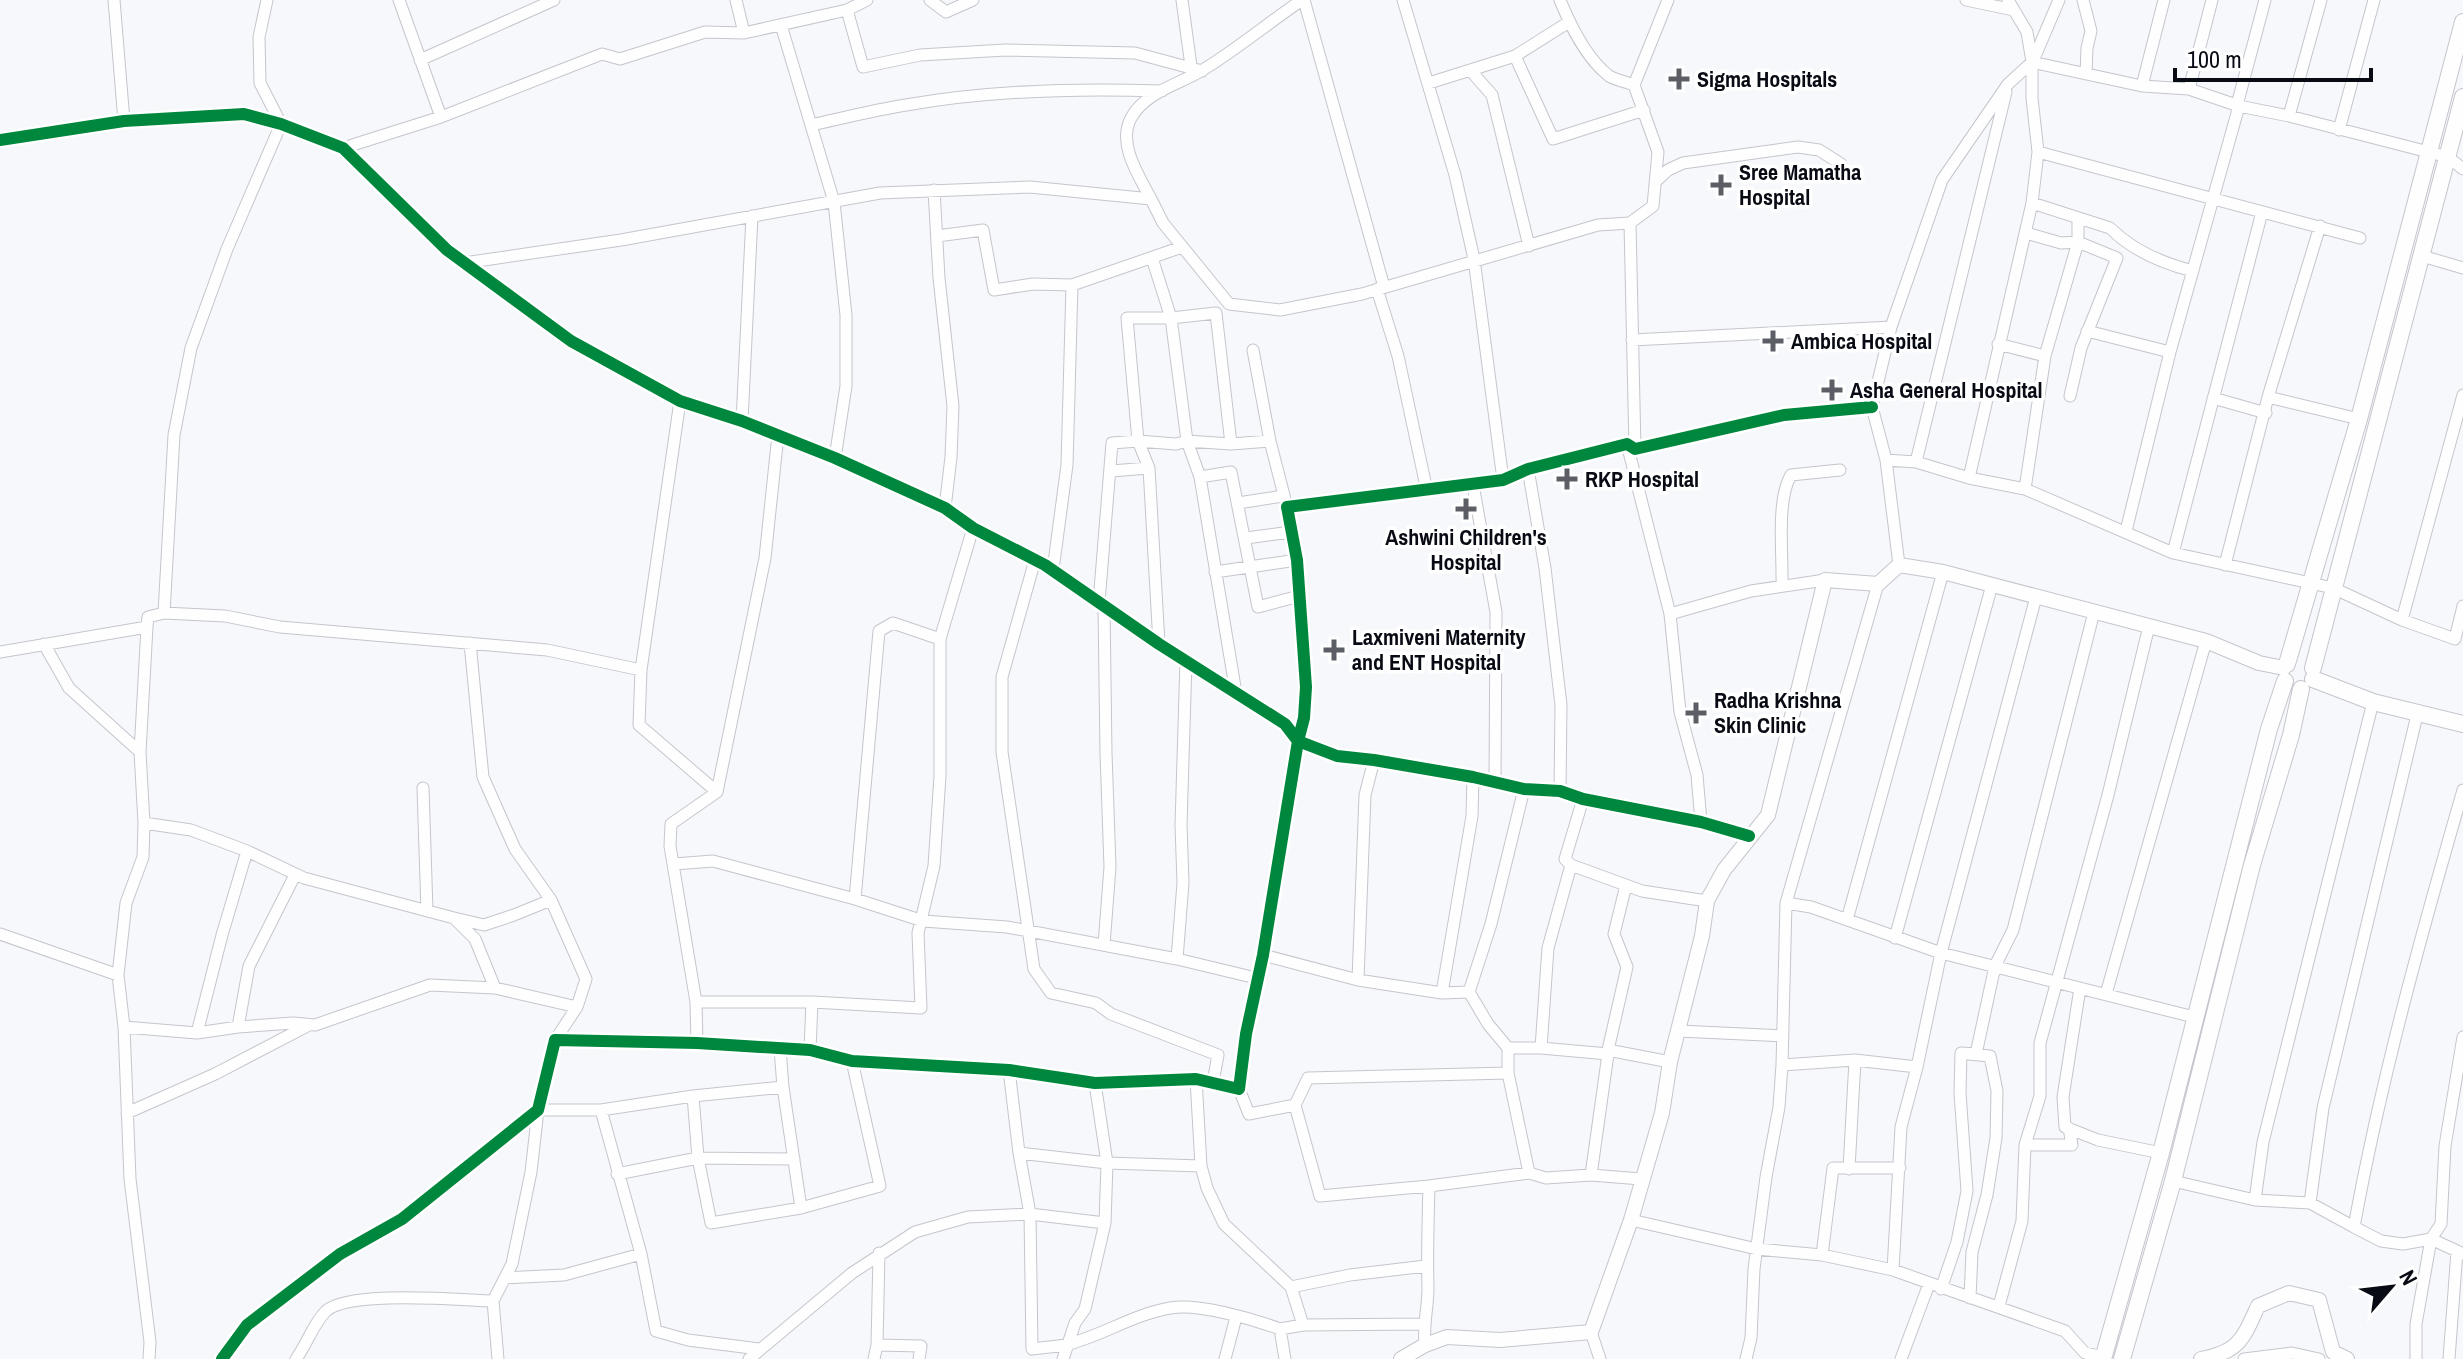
<svg xmlns="http://www.w3.org/2000/svg" width="2463" height="1359" font-family="'Archivo Narrow',sans-serif">
<rect width="100%" height="100%" fill="#f7f8fb"/>
<g fill="none" stroke-linecap="round" stroke-linejoin="round">
<g stroke="#c4c6cd" stroke-width="13">
<path id="minor" d="M 114,0 L 124,121
M 399,0 L 441,117
M 736,0 L 744,33
M 930,0 L 946,12 L 973,0
M 1182,0 L 1191,66
M 1304,0 L 1384,287
M 1403,0 L 1455,175 L 1474,259 L 1503,480
M 1560,0 C 1571,27 1586,58 1609,76 C 1616,80 1626,82 1634,85
M 1966,0 L 2014,10
M 2008,0 L 2027,32 L 2032,62 L 2032,98 L 2038,152 L 2360,238
M 2083,0 L 2091,31 L 2087,48 L 2086,74
M 847,10 L 863,67 L 920,55 L 1005,50 L 1135,53 L 1202,71
M 781,25 L 834,202 L 846,315 L 846,386 L 835,458
M 1515,56 L 1553,139 L 1644,110
M 420,60 L 554,0
M 2033,61 L 2059,0
M 1470,70 L 1492,95 L 1529,246
M 1429,83 L 1515,56 L 1569,22
M 2142,86 L 2164,0
M 2189,89 L 2212,0
M 2237,105 L 2265,0
M 2289,116 L 2321,0
M 811,125 C 843,118 874,110 906,105 C 991,90 1077,88 1162,91
M 2339,130 L 2374,0
M 343,148 L 441,117 L 602,54 L 620,59 L 705,32 L 744,33 L 847,10 L 867,0
M 1655,182 L 1668,170 L 1683,163 L 1798,147 L 1819,150 L 1841,164
M 934,190 L 939,278 L 953,406 L 951,457 L 945,508
M 1151,199 C 1139,176 1117,144 1131,118 C 1144,93 1179,84 1201,71 C 1236,50 1268,23 1302,0
M 2032,203 L 2110,228 C 2133,251 2161,263 2193,271
M 2026,233 L 2061,243 L 2078,242 L 2117,258 L 2081,348 L 2070,396
M 937,236 L 983,230 L 994,290 L 1033,284 L 1072,285 L 1182,247
M 2422,256 L 2463,268
M 1152,258 L 1171,318 L 1127,318 L 1138,441 L 1149,468 L 1159,644
M 464,263 L 621,240 L 880,193 L 1030,187 L 1151,199 L 1163,223 L 1229,304 L 1280,310 L 1362,294 L 1598,225 L 1630,223
M 1377,289 L 1398,356 L 1427,491
M 2087,331 L 2170,352
M 1632,340 L 1891,327
M 1998,344 L 2045,356
M 1253,350 L 1270,441 L 1287,507
M 2268,397 L 2359,419
M 2213,398 L 2266,413
M 742,421 L 752,216
M 1231,444 L 1216,313 L 1171,318 L 1187,441 L 1200,477 L 1236,693
M 1627,444 L 1670,614 L 1751,591 L 1825,580
M 1635,449 L 1630,223 L 1653,206 L 1658,152 L 1634,85 L 1668,0
M 1886,460 L 1916,462 L 1969,478 L 2025,489 L 2173,553 L 2333,588 L 2402,620 L 2455,639 L 2463,606
M 1916,462 L 2006,92
M 1528,469 L 1545,568 L 1561,705 L 1560,791
M 1111,471 L 1149,468
M 1200,477 L 1231,472 L 1258,607 L 1299,596
M 1969,478 L 2032,203 L 2038,152
M 1473,485 L 1496,612 L 1495,783
M 2025,489 L 2045,356 L 2078,242 L 2078,219
M 1238,503 L 1283,496
M 2126,531 L 2170,352 L 2239,106
M 1246,538 L 1291,532
M 2173,553 L 2262,212
M 1035,560 L 1002,677 L 1002,752 L 1034,969 L 1051,993 L 1096,1003 L 1111,1014 L 1218,1055 L 1213,1082
M 1899,565 L 1886,460 L 1872,407 L 1891,327 L 1942,180 L 2008,84 L 2032,62 L 2142,86 L 2189,89 L 2239,106 L 2289,116 L 2448,157 L 2463,169
M 2225,565 L 2268,397 L 2320,226
M 1053,570 L 1067,465 L 1072,285
M 1215,572 L 1297,560
M 1782,586 C 1783,556 1776,500 1791,475 L 1840,470
M 1099,602 L 1112,443 L 1138,441 L 1176,444 L 1187,441 L 1231,444 L 1270,441
M 164,613 L 225,616 L 280,627 L 547,650 L 641,670 L 680,401
M 1670,614 L 1680,712 L 1697,775 L 1701,822
M 2402,620 L 2463,395
M 940,639 L 893,623 L 879,631 L 855,899 L 923,921 L 1007,927 L 1177,959 L 1256,978
M 470,643 L 483,777 L 515,849 L 551,900 L 586,979 L 577,1007 L 555,1040
M 44,644 L 69,688 L 140,752
M 0,652 L 147,627
M 641,670 L 639,725 L 717,792 L 765,558 L 778,435
M 2418,711 L 2323,1108 L 2310,1203 L 2354,1227 C 2381,1079 2421,935 2463,790
M 1374,760 L 1365,795 L 1358,980 L 1442,993 L 1469,992 L 1491,924 L 1524,789
M 423,788 L 427,911
M 1583,799 L 1565,859 L 1571,865 L 1548,948 L 1541,1048 L 1608,1054 L 1608,1050 L 1670,1062
M 144,823 L 191,830 L 247,851 L 304,878 L 454,918 L 475,939 L 495,988 L 577,1007
M 674,864 L 713,861 L 855,899
M 1571,865 L 1642,891 L 1707,901
M 1786,903 L 1811,907 L 1941,953 L 2194,1017
M 454,918 L 484,925 L 514,915 L 551,900
M 1847,920 L 1943,572
M 0,934 L 118,975
M 1895,938 L 1992,585
M 1104,945 L 1110,867 L 1106,753 L 1104,606
M 1263,955 L 1358,980
M 1177,959 L 1183,883 L 1181,825 L 1186,661
M 2080,988 L 2063,1097 L 2065,1127 L 2098,1140 L 2161,1153
M 1469,992 L 1488,1024 L 1508,1048
M 1442,993 L 1472,816 L 1473,777
M 2106,994 L 2206,641
M 696,1002 L 812,1002 L 921,1008 L 918,933 L 934,866 L 940,776 L 940,639 L 973,528
M 124,1027 L 197,1033 L 238,1027 L 293,1023 L 315,1025 L 430,985 L 495,988
M 238,1027 L 249,966 L 295,875
M 1679,1031 L 1783,1036
M 197,1033 L 222,935 L 247,851
M 697,1043 L 696,1002 L 670,846 L 671,824 L 717,792
M 1541,1048 L 1508,1048 L 1508,1073 L 1529,1173 L 1546,1178 L 1591,1175 L 1641,1179
M 810,1050 L 812,1002
M 1608,1050 L 1627,967 L 1614,934 L 1626,885
M 1968,1054 L 1990,1056 L 1997,1091 L 1996,1138 L 1987,1195 L 1972,1252 L 1970,1298
M 1782,1065 L 1855,1060
M 1009,1070 L 1019,1153 L 1107,1163 L 1201,1166
M 1196,1079 L 1201,1166 L 1207,1188 L 1224,1224 L 1291,1287 L 1303,1325 L 1280,1329 L 1285,1359
M 783,1087 L 801,1208
M 1239,1089 L 1249,1114 L 1295,1105 L 1320,1196 L 1429,1186 L 1529,1173
M 693,1096 L 698,1158 L 711,1223 L 801,1208 L 880,1186 L 852,1061
M 1295,1105 L 1308,1078 L 1508,1073
M 601,1110 L 693,1096 L 783,1087 L 780,1049
M 127,1113 L 215,1074 L 309,1025
M 2025,1145 L 2072,1145 L 2069,1128
M 1019,1153 L 1030,1214 L 1032,1349 C 1044,1347 1058,1347 1069,1344 C 1103,1335 1135,1314 1170,1308 C 1198,1303 1253,1319 1280,1329
M 1849,1169 L 1855,1060 L 1917,1067
M 617,1174 L 698,1158 L 794,1159
M 1591,1175 L 1608,1054
M 2173,1181 L 2255,1200 L 2310,1203
M 2255,1200 L 2263,1142 L 2373,702
M 1631,1220 L 1757,1249 L 1822,1255 L 1893,1270 L 2065,1331 L 2085,1353 L 2104,1357
M 2354,1227 L 2381,1241 L 2403,1244 L 2431,1239 L 2457,1251
M 641,1254 L 656,1331 L 688,1340 L 759,1349
M 1822,1255 L 1833,1168 L 1900,1168
M 1893,1270 L 1901,1127 L 1917,1067 L 1941,953 L 2036,597
M 1291,1287 L 1350,1275 L 1426,1266
M 1941,1289 L 1957,1242 L 1967,1191 L 1960,1093 L 1961,1053 L 1976,1054 L 1995,966 L 2013,930 L 2094,612
M 1999,1306 L 2022,1221 L 2025,1145 L 2040,1096 L 2040,1043 L 2108,795 L 2149,626
M 1303,1325 L 1423,1324
M 1591,1332 L 1600,1359
M 877,1345 L 921,1346 L 919,1359
M 1425,1345 C 1423,1325 1428,1307 1428,1288 C 1427,1254 1428,1220 1429,1186
M 149,1359 L 150,1342 L 130,1179 L 124,1027 L 118,975 L 126,903 L 143,857 L 144,823 L 140,752 L 147,627 L 148,617 L 164,613 L 174,435 L 191,348 L 227,249 L 281,124 L 260,83 L 259,37 L 267,0
M 222,1359 L 247,1325 L 340,1254 L 402,1219 L 538,1110 L 555,1040 L 697,1043 L 810,1050 L 852,1061 L 1009,1070 L 1095,1083 L 1196,1079 L 1239,1089 L 1246,1034 L 1263,955 L 1298,741 L 1304,718 L 1306,687 L 1297,560 L 1287,507 L 1503,480 L 1528,469 L 1627,444 L 1635,449 L 1784,415 L 1872,407
M 296,1359 C 307,1344 313,1324 326,1311 C 349,1290 459,1300 493,1301
M 498,1359 L 493,1301 L 512,1264 L 531,1172 L 538,1110 L 601,1110 L 641,1254 L 564,1275 L 505,1278
M 749,1359 L 852,1273 L 915,1232 L 968,1217 L 1030,1214 L 1105,1223
M 874,1359 L 877,1345 L 879,1253
M 1063,1359 L 1075,1323 L 1085,1309 L 1105,1223 L 1107,1163 L 1095,1083
M 1225,1359 L 1236,1317
M 1746,1359 L 1751,1338 L 1754,1269 L 1766,1177 L 1779,1107 L 1782,1065 L 1786,903 L 1878,584
M 1901,1359 L 1929,1284
M 2244,1359 L 2292,1353 L 2319,1359
M 2416,1359 L 2416,1324 L 2431,1239 L 2441,1224 L 2445,1146 L 2463,1037
M 2449,1359 L 2457,1251 L 2463,1254"/>
</g>
<g stroke="#c4c6cd" stroke-width="16">
<path id="tertiary" d="M 0,140 L 124,121 L 244,114 L 281,124 L 343,148 L 447,250 L 571,341 L 680,401 L 742,421 L 835,458 L 945,508 L 973,528 L 1045,565 L 1159,644 L 1285,724 L 1298,741 L 1337,756 L 1374,760 L 1473,777 L 1524,789 L 1560,791 L 1583,799 L 1701,822 L 1749,836
M 1401,1359 L 1425,1345 L 1447,1337 L 1500,1340 L 1591,1332 L 1631,1220 L 1662,1113 L 1670,1062 L 1702,936 L 1707,901 L 1724,870 L 1768,815 L 1825,580 L 1878,584 L 1899,565 L 1943,572 L 2206,641 L 2259,663 L 2284,668
M 2201,1359 C 2239,1352 2243,1339 2258,1306 L 2289,1293 L 2319,1300 L 2333,1352 L 2347,1359"/>
</g>
<g stroke="#c4c6cd" stroke-width="18">
<path id="secondary" d="M 2287,664 L 2359,419 L 2463,22
M 2313,668 L 2463,97
M 2313,679 L 2373,702 L 2463,724
M 2103,1359 L 2161,1153 L 2269,729 L 2285,681
M 2122,1359 L 2173,1181 L 2252,865 L 2291,735 L 2301,689"/>
</g>
<use href="#minor" stroke="#fefefe" stroke-width="11"/>
<use href="#tertiary" stroke="#fefefe" stroke-width="14"/>
<use href="#secondary" stroke="#fefefe" stroke-width="16"/>
<g stroke="#fff" stroke-width="17">
<path id="cycleway" d="M 0,140 L 124,121 L 244,114 L 281,124 L 343,148 L 447,250 L 571,341 L 680,401 L 742,421 L 835,458 L 945,508 L 973,528 L 1045,565 L 1159,644 L 1285,724 L 1298,741 L 1337,756 L 1374,760 L 1473,777 L 1524,789 L 1560,791 L 1583,799 L 1701,822 L 1749,836
M 222,1359 L 247,1325 L 340,1254 L 402,1219 L 538,1110 L 555,1040 L 697,1043 L 810,1050 L 852,1061 L 1009,1070 L 1095,1083 L 1196,1079 L 1239,1089 L 1246,1034 L 1263,955 L 1298,741 L 1304,718 L 1306,687 L 1297,560 L 1287,507 L 1503,480 L 1528,469 L 1627,444 L 1635,449 L 1784,415 L 1872,407"/>
</g>
<use href="#cycleway" stroke="#00873e" stroke-width="12"/>
</g>
<g fill="#5c5e65" stroke="#fff" stroke-width="3">
<path d="M1675 67h8v8h8v8h-8v8h-8v-8h-8v-8h8z"/>
<path d="M1717 173h8v8h8v8h-8v8h-8v-8h-8v-8h8z"/>
<path d="M1769 329h8v8h8v8h-8v8h-8v-8h-8v-8h8z"/>
<path d="M1828 378h8v8h8v8h-8v8h-8v-8h-8v-8h8z"/>
<path d="M1563 467h8v8h8v8h-8v8h-8v-8h-8v-8h8z"/>
<path d="M1462 497h8v8h8v8h-8v8h-8v-8h-8v-8h8z"/>
<path d="M1330 638h8v8h8v8h-8v8h-8v-8h-8v-8h8z"/>
<path d="M1692 701h8v8h8v8h-8v8h-8v-8h-8v-8h8z"/>
</g>
<g text-anchor="middle" stroke-width="7" stroke-linejoin="round" paint-order="stroke">
<g font-size="22" font-weight="bold" fill="#080b14" stroke="#fff" text-anchor="start">
<text x="1697" y="87">Sigma Hospitals</text>
<text x="1739" y="180">Sree Mamatha<tspan x="1739" dy="25">Hospital</tspan></text>
<text x="1791" y="349">Ambica Hospital</text>
<text x="1850" y="398">Asha General Hospital</text>
<text x="1585" y="487">RKP Hospital</text>
<text x="1466" y="545" text-anchor="middle">Ashwini Children's<tspan x="1466" dy="25">Hospital</tspan></text>
<text x="1352" y="645">Laxmiveni Maternity<tspan x="1352" dy="25">and ENT Hospital</tspan></text>
<text x="1714" y="708">Radha Krishna<tspan x="1714" dy="25">Skin Clinic</tspan></text>
</g>
</g>
<g transform="translate(2391 1287) rotate(62)" stroke="#ffffff" stroke-width="6" paint-order="stroke">
<path d="M0-6L14 30L0 20L-14 30Z" fill="#080b14"/>
<text y="-12" font-size="22" font-weight="bold" text-anchor="middle" fill="#080b14">N</text>
</g>
<path d="M2175 68v12h196v-12" fill="none" stroke="#080b14" stroke-width="4"/>
<text x="2187" y="68" font-size="24" fill="#080b14" stroke="#ffffff" stroke-width="6" paint-order="stroke">100 m</text>
</svg>
